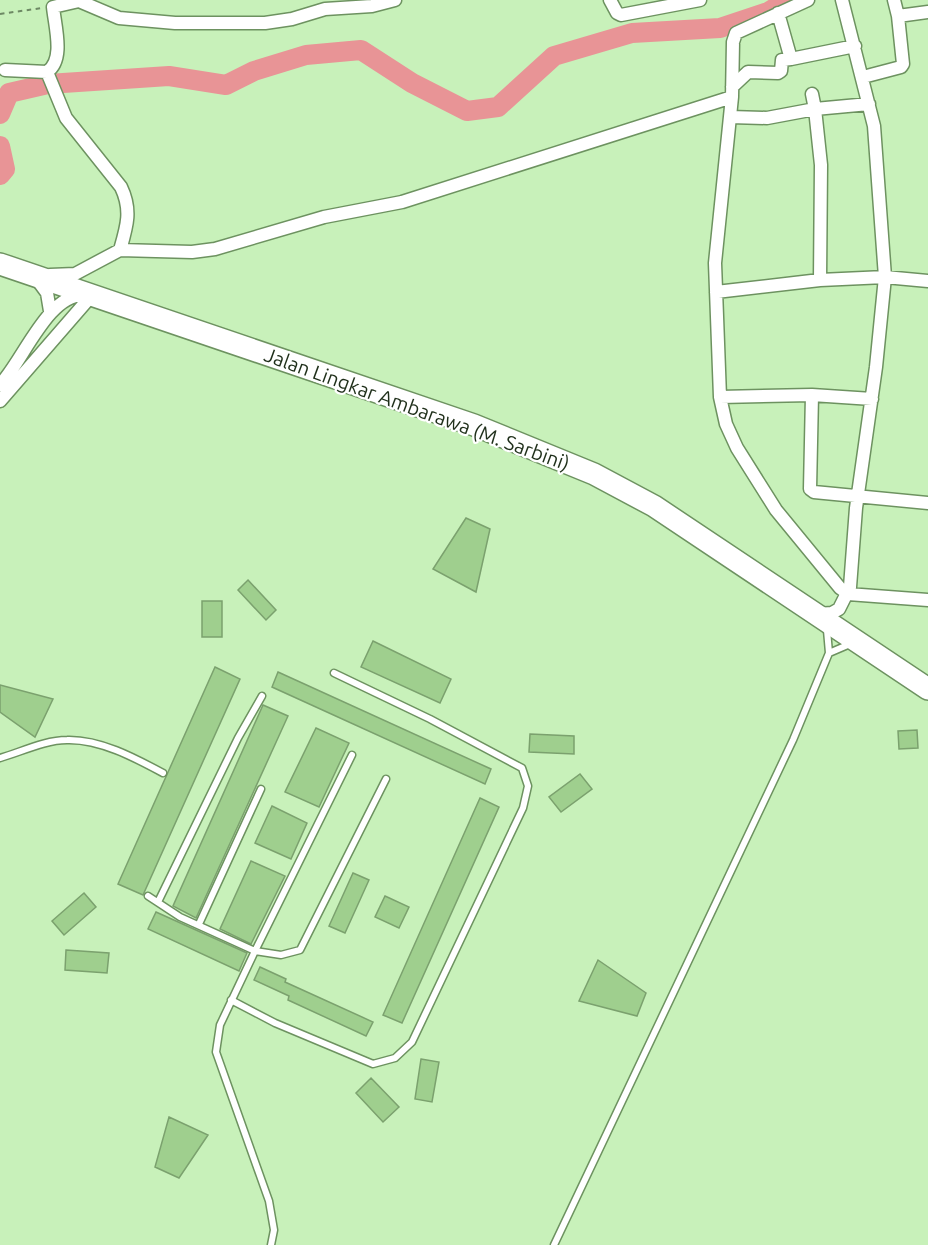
<svg xmlns="http://www.w3.org/2000/svg" width="928" height="1245" font-family="Ubuntu,sans-serif">
<rect width="100%" height="100%" fill="#c8f1ba"/>
<g fill="none" stroke-linecap="round" stroke-linejoin="round">
<path stroke="#e89496" stroke-width="20" d="M 0,114 L 9,93 L 48,84 L 169,76 L 226,85 L 254,71 L 306,55 L 361,50 L 412,83 L 467,111 L 498,107 L 554,56 L 632,33 L 720,28 L 768,12 L 788,0
M 0,146 L 5,169 L 0,175"/>
</g>
<path fill="#9fcf8e" stroke="#7ba16e" stroke-width="1.5" d="M 466,518 L 490,529 L 476,592 L 433,569 Z
M 248,580 L 276,610 L 266,620 L 238,590 Z
M 202,601 L 222,601 L 222,637 L 202,637 Z
M 373,641 L 451,679 L 440,703 L 361,667 Z
M 215,667 L 240,679 L 143,895 L 118,884 Z
M 278,672 L 491,769 L 485,784 L 272,687 Z
M 0,685 L 53,699 L 35,737 L 0,712 Z
M 263,705 L 288,716 L 196,918 L 173,906 Z
M 316,728 L 349,743 L 319,807 L 285,792 Z
M 917,730 L 918,748 L 899,749 L 898,731 Z
M 530,734 L 574,736 L 574,754 L 529,752 Z
M 580,774 L 592,789 L 561,812 L 549,797 Z
M 480,798 L 499,807 L 402,1023 L 383,1015 Z
M 272,806 L 307,823 L 291,859 L 255,843 Z
M 251,861 L 285,876 L 251,944 L 220,929 Z
M 353,873 L 369,880 L 345,933 L 329,926 Z
M 84,893 L 96,907 L 64,935 L 52,921 Z
M 385,896 L 409,907 L 399,928 L 375,917 Z
M 156,912 L 247,953 L 239,971 L 148,929 Z
M 66,950 L 109,953 L 107,973 L 65,970 Z
M 598,960 L 646,993 L 637,1016 L 579,1001 Z
M 260,967 L 286,979 L 285,982 L 373,1022 L 366,1036 L 288,1000 L 289,996 L 254,980 Z
M 421,1059 L 439,1062 L 432,1102 L 415,1099 Z
M 371,1078 L 399,1107 L 383,1122 L 356,1093 Z
M 169,1117 L 208,1135 L 179,1178 L 155,1167 Z"/>
<g fill="none" stroke-linecap="round" stroke-linejoin="round">
<g stroke="#6d9260" stroke-width="9">
<path id="service" d="M 827,630 L 829,653 L 850,644
M 352,755 L 255,951 L 281,955 L 300,950 L 386,779
M 0,758 C 21,752 45,740 67,740 C 100,739 135,758 163,773
M 148,896 L 180,917 L 255,951 L 220,1025 L 216,1052 L 269,1201 L 274,1230 L 271,1245
M 158,902 L 238,738 L 262,696
M 199,924 L 261,789
M 231,1000 L 275,1023 L 373,1064 L 395,1058 L 412,1042 L 523,808 L 528,786 L 522,768 L 430,719 L 334,673
M 554,1245 L 793,740 L 829,653"/>
</g>
<g stroke="#6d9260" stroke-width="15">
<path id="minor" d="M 610,0 L 617,13 L 621,15 L 700,0
M 894,0 L 898,16 L 928,12
M 778,13 L 791,59 L 855,46
M 5,70 L 47,72
M 863,77 L 901,67 L 903,64 L 898,16
M 732,87 L 748,72 L 778,73 L 781,71 L 782,60 L 791,59
M 732,97 L 733,42 L 736,33 L 808,0
M 730,117 L 767,118 L 815,109 L 812,94
M 120,250 C 127,226 132,210 121,187 L 66,118 L 47,72 C 65,60 55,27 53,7 L 79,1 L 119,18 L 175,23 L 265,23 L 292,19 L 325,9 L 372,6 L 395,0
M 50,275 L 75,274 L 120,250 L 192,252 L 215,249 L 324,217 L 402,202 L 732,97 L 715,263 L 720,397 L 726,424 L 737,448 L 776,510 L 840,588 L 848,594 L 928,600
M 36,278 L 47,293 L 50,311
M 820,280 L 821,165 L 815,109 L 869,104
M 716,292 L 820,280 L 885,277 L 928,281
M 0,385 C 24,359 48,294 84,295
M 812,395 L 810,489 L 814,492 L 928,503
M 720,397 L 812,395 L 872,399
M 0,401 L 92,295
M 817,614 L 832,613 L 839,609 L 850,587 L 856,508 L 876,367 L 885,277 L 874,126 L 842,0"/>
</g>
<g stroke="#6d9260" stroke-width="24">
<path id="trunk" d="M 0,264 L 474,425 L 594,474 L 654,506 L 928,689"/>
</g>
<path stroke="#6d8964" stroke-width="2" stroke-dasharray="4.5 4.5" stroke-linecap="butt" d="M 0,14 L 42,8"/>
<use href="#service" stroke="#fff" stroke-width="6"/>
<use href="#minor" stroke="#fff" stroke-width="12"/>
<use href="#trunk" stroke="#fff" stroke-width="21"/>
</g>
<g text-anchor="middle" stroke-width="4.5" stroke-linejoin="round" paint-order="stroke">
<g font-size="20" fill="#1f2f1a" stroke="#fff">
<text transform="translate(417 409) rotate(20)" y="7">Jalan Lingkar Ambarawa (M. Sarbini)</text>
</g>
</g>
</svg>
